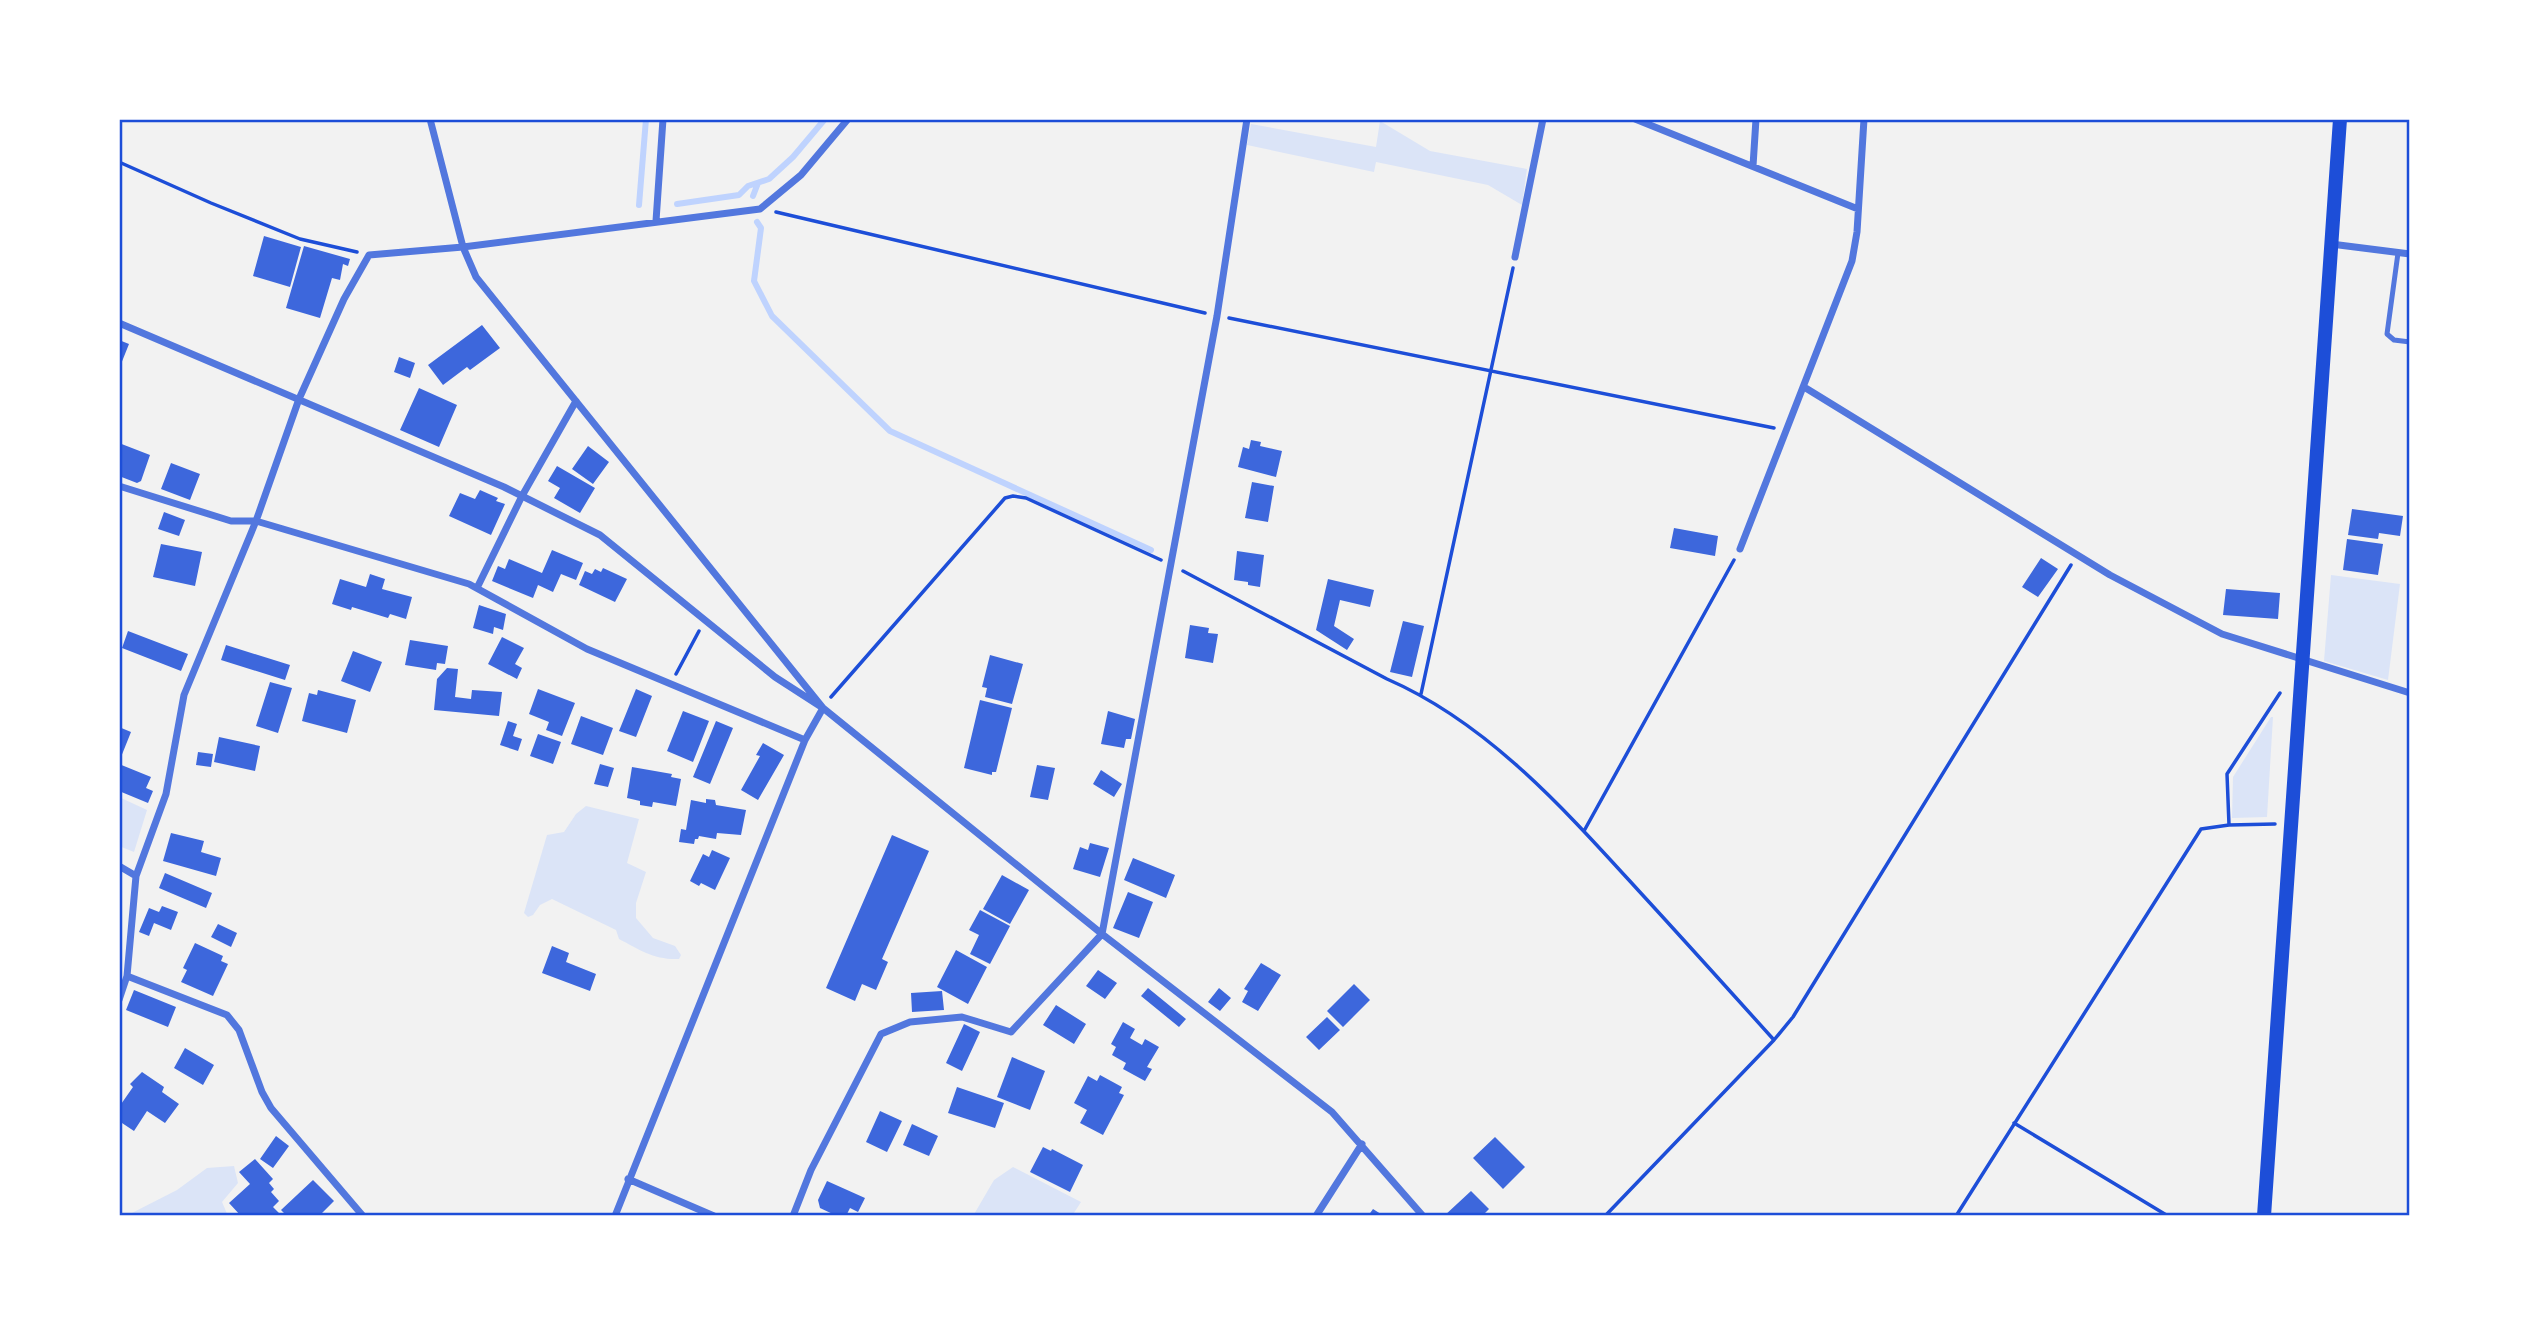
<svg xmlns="http://www.w3.org/2000/svg" width="2529" height="1335" font-family="'Fira Sans',sans-serif">
<rect width="100%" height="100%" fill="#f2f2f2"/>
<path fill="#dbe4f7" d="M 1380,121 L 1430,151 L 1527,169 L 1522,205 L 1488,185 L 1376,162 L 1374,172 L 1247,145 L 1251,124 L 1376,147 Z
M 2331,575 L 2400,584 L 2388,680 L 2324,661 Z
M 2271,717 L 2273,717 L 2267,817 L 2232,818 L 2233,777 Z
M 119,797 L 147,810 L 134,852 L 119,846 Z
M 586,806 L 639,819 L 627,863 L 646,872 L 636,903 L 636,918 L 653,938 L 675,946 L 681,955 L 679,959 C 654,960 640,950 619,939 L 616,930 L 552,899 L 540,905 L 533,915 L 528,917 L 524,913 L 547,835 L 564,832 L 576,814 Z
M 234,1166 L 238,1183 L 222,1202 L 228,1216 L 126,1216 L 177,1190 L 207,1168 Z
M 1013,1167 L 1081,1202 L 1072,1216 L 973,1216 L 994,1180 Z"/>
<g fill="none" stroke-linecap="round" stroke-linejoin="round">
<path stroke="#bfd3fe" stroke-width="6" d="M 753,196 L 758,183
M 677,204 L 739,195 L 748,186 L 769,179 L 793,157 L 825,119
M 639,205 L 646,119
M 757,222 L 761,228 L 754,281 L 772,316 L 890,431 L 1151,550"/>
</g>
<path fill="#3d67dc" d="M 264,236 L 301,247 L 290,287 L 253,276 Z
M 304,246 L 350,259 L 348,266 L 343,264 L 340,280 L 332,278 L 320,318 L 286,308 Z
M 482,325 L 500,348 L 470,370 L 467,367 L 443,385 L 428,365 Z
M 119,340 L 129,344 L 119,369 Z
M 399,357 L 415,363 L 410,378 L 394,372 Z
M 419,388 L 457,405 L 439,447 L 400,430 Z
M 1251,440 L 1261,442 L 1260,446 L 1282,451 L 1276,477 L 1238,467 L 1243,447 L 1249,449 Z
M 119,443 L 150,455 L 141,481 L 137,483 L 119,476 Z
M 588,446 L 609,462 L 593,484 L 572,469 Z
M 171,463 L 200,474 L 190,500 L 161,489 Z
M 557,466 L 595,488 L 580,513 L 554,498 L 560,488 L 548,481 Z
M 1252,482 L 1274,486 L 1268,522 L 1245,518 Z
M 480,490 L 498,498 L 496,501 L 505,504 L 491,535 L 449,516 L 460,493 L 475,499 Z
M 2352,509 L 2403,516 L 2400,536 L 2379,533 L 2378,539 L 2348,535 Z
M 164,512 L 185,520 L 179,536 L 158,529 Z
M 1674,528 L 1718,536 L 1715,556 L 1670,548 Z
M 2347,539 L 2383,544 L 2378,575 L 2343,570 Z
M 161,544 L 202,552 L 195,586 L 153,577 Z
M 552,550 L 583,563 L 576,580 L 561,574 L 553,592 L 538,585 L 533,598 L 492,581 L 498,566 L 505,569 L 509,559 L 542,573 Z
M 1237,551 L 1264,555 L 1260,587 L 1248,585 L 1248,582 L 1234,580 Z
M 2041,558 L 2058,569 L 2038,597 L 2022,587 Z
M 603,568 L 627,579 L 615,602 L 579,585 L 585,571 L 592,574 L 595,569 L 601,572 Z
M 370,574 L 385,579 L 382,589 L 412,597 L 406,619 L 390,614 L 388,618 L 352,607 L 351,610 L 332,604 L 340,579 L 366,587 Z
M 1328,579 L 1374,590 L 1370,607 L 1340,600 L 1334,626 L 1354,639 L 1347,650 L 1316,630 Z
M 2226,589 L 2280,593 L 2278,619 L 2223,615 Z
M 479,605 L 506,614 L 503,630 L 494,627 L 493,634 L 473,628 Z
M 1403,621 L 1424,626 L 1412,677 L 1390,672 Z
M 1190,625 L 1209,628 L 1208,633 L 1218,634 L 1213,663 L 1185,658 Z
M 128,631 L 188,654 L 181,671 L 122,648 Z
M 502,637 L 524,648 L 515,664 L 522,668 L 517,679 L 488,664 Z
M 410,640 L 448,646 L 445,664 L 437,663 L 436,670 L 405,665 Z
M 226,645 L 290,665 L 285,680 L 221,660 Z
M 353,651 L 382,662 L 370,692 L 341,681 Z
M 990,655 L 1023,664 L 1012,704 L 985,697 L 987,688 L 982,687 Z
M 447,668 L 458,669 L 455,697 L 471,699 L 472,690 L 502,692 L 499,716 L 434,710 L 437,679 Z
M 270,682 L 292,688 L 278,733 L 256,726 Z
M 538,689 L 575,703 L 562,736 L 546,730 L 549,722 L 529,714 Z
M 636,689 L 652,696 L 636,737 L 619,731 Z
M 318,690 L 356,700 L 347,733 L 302,721 L 309,693 L 317,695 Z
M 980,700 L 1012,708 L 996,772 L 992,772 L 992,775 L 964,768 Z
M 683,711 L 709,721 L 693,762 L 667,751 Z
M 1108,711 L 1135,719 L 1131,739 L 1126,739 L 1124,748 L 1101,744 Z
M 581,716 L 613,728 L 603,755 L 571,744 Z
M 508,721 L 517,724 L 513,736 L 522,739 L 518,751 L 500,745 Z
M 716,721 L 733,728 L 710,784 L 693,777 Z
M 119,727 L 131,732 L 119,762 Z
M 538,734 L 561,742 L 553,764 L 530,756 Z
M 219,737 L 260,746 L 255,771 L 214,762 Z
M 763,743 L 784,755 L 758,800 L 741,790 L 760,756 L 756,755 Z
M 198,752 L 213,754 L 211,767 L 196,765 Z
M 119,764 L 151,777 L 146,788 L 153,791 L 148,803 L 119,791 Z
M 600,764 L 614,768 L 608,787 L 594,784 Z
M 1037,765 L 1055,768 L 1048,800 L 1030,797 Z
M 632,767 L 672,774 L 671,777 L 681,779 L 676,806 L 653,802 L 652,807 L 640,805 L 640,801 L 627,798 Z
M 1101,770 L 1122,784 L 1114,797 L 1093,784 Z
M 706,799 L 715,800 L 716,805 L 746,810 L 741,835 L 717,833 L 716,839 L 699,836 L 698,839 L 695,839 L 694,844 L 679,842 L 681,829 L 686,830 L 691,800 L 706,803 Z
M 171,833 L 204,841 L 201,852 L 221,858 L 216,876 L 163,861 Z
M 892,835 L 929,851 L 882,959 L 888,962 L 876,990 L 862,984 L 855,1001 L 826,988 Z
M 1090,843 L 1109,848 L 1100,877 L 1073,869 L 1080,847 L 1088,850 Z
M 712,850 L 730,858 L 715,890 L 701,883 L 699,886 L 690,881 L 703,854 L 709,857 Z
M 1133,858 L 1175,875 L 1166,898 L 1124,880 Z
M 165,873 L 212,893 L 206,908 L 159,888 Z
M 1002,875 L 1029,890 L 1010,924 L 983,909 Z
M 1128,892 L 1153,902 L 1139,938 L 1113,928 Z
M 162,906 L 178,912 L 171,930 L 154,923 L 149,936 L 139,932 L 149,908 L 159,912 Z
M 980,910 L 1010,926 L 990,964 L 970,954 L 979,935 L 969,930 Z
M 218,924 L 237,933 L 231,947 L 211,937 Z
M 195,943 L 223,956 L 221,961 L 228,964 L 213,996 L 181,982 L 187,970 L 183,968 Z
M 552,946 L 569,953 L 566,962 L 596,974 L 590,991 L 542,973 Z
M 956,950 L 987,967 L 968,1004 L 937,987 Z
M 1261,963 L 1281,975 L 1258,1011 L 1242,1002 L 1248,991 L 1244,989 Z
M 1098,970 L 1117,983 L 1105,999 L 1086,986 Z
M 1354,984 L 1370,1000 L 1343,1027 L 1327,1011 Z
M 1148,988 L 1186,1019 L 1179,1027 L 1141,996 Z
M 1219,988 L 1231,998 L 1220,1011 L 1208,1002 Z
M 134,990 L 176,1007 L 168,1027 L 126,1010 Z
M 942,991 L 944,1010 L 912,1012 L 911,993 Z
M 1056,1005 L 1086,1024 L 1074,1044 L 1043,1025 Z
M 1327,1017 L 1340,1030 L 1319,1050 L 1306,1037 Z
M 1123,1022 L 1135,1029 L 1130,1038 L 1142,1045 L 1145,1039 L 1159,1047 L 1147,1067 L 1152,1069 L 1145,1081 L 1123,1069 L 1126,1063 L 1112,1055 L 1116,1047 L 1111,1044 Z
M 964,1024 L 980,1032 L 962,1071 L 946,1063 Z
M 185,1048 L 214,1065 L 203,1085 L 174,1068 Z
M 1012,1057 L 1045,1071 L 1030,1110 L 997,1097 Z
M 142,1072 L 164,1087 L 162,1092 L 179,1104 L 165,1123 L 147,1111 L 134,1131 L 119,1121 L 119,1107 L 133,1087 L 130,1084 Z
M 1100,1075 L 1122,1087 L 1119,1093 L 1124,1095 L 1103,1135 L 1080,1123 L 1087,1110 L 1074,1103 L 1088,1076 L 1097,1081 Z
M 957,1087 L 1004,1103 L 995,1128 L 948,1113 Z
M 880,1111 L 902,1121 L 887,1152 L 866,1142 Z
M 912,1124 L 938,1136 L 929,1156 L 903,1145 Z
M 276,1136 L 289,1146 L 273,1168 L 260,1159 Z
M 1495,1137 L 1525,1167 L 1503,1189 L 1473,1158 Z
M 1043,1147 L 1051,1151 L 1052,1149 L 1083,1165 L 1070,1192 L 1030,1172 Z
M 255,1159 L 273,1179 L 269,1183 L 274,1189 L 271,1192 L 279,1201 L 273,1207 L 282,1216 L 241,1216 L 229,1203 L 250,1184 L 239,1172 Z
M 313,1180 L 334,1201 L 319,1216 L 287,1216 L 281,1210 Z
M 827,1181 L 865,1198 L 858,1212 L 850,1208 L 846,1216 L 837,1216 L 820,1208 L 818,1200 Z
M 1471,1191 L 1489,1209 L 1482,1216 L 1444,1216 Z
M 1373,1209 L 1384,1216 L 1368,1216 Z"/>
<g fill="none" stroke-linecap="round" stroke-linejoin="round">
<path stroke="#1d4ed8" stroke-width="3.5" d="M 119,162 L 211,203 L 300,239 L 357,252
M 776,212 L 1205,313
M 1229,318 L 1774,428
M 1183,571 L 1387,679 C 1488,723 1565,810 1638,890 C 1684,940 1729,990 1774,1040
M 676,674 L 699,631
M 1421,694 L 1513,268
M 831,697 L 1005,498 L 1013,496 L 1026,498 L 1161,560
M 2229,825 L 2275,824
M 1584,831 L 1734,560
M 2014,1123 L 2168,1216
M 1605,1216 L 1774,1040 L 1793,1017 L 2071,565
M 1956,1216 L 2201,829 L 2229,825 L 2227,774 L 2280,693"/>
<path stroke="#5277de" stroke-width="5" d="M 2398,253 L 2387,334 L 2394,340 L 2410,342"/>
<path stroke="#5277de" stroke-width="7" d="M 430,119 L 463,247 L 476,277 L 823,708 L 1102,934 L 1332,1112 L 1423,1216
M 1635,119 L 1858,209
M 1753,166 L 1756,119
M 656,221 L 663,119
M 2331,244 L 2410,254
M 1515,257 L 1543,119
M 119,323 L 504,487 L 600,535 L 775,677 L 823,708 L 805,740 L 615,1216
M 1804,387 L 2110,575 L 2222,634 L 2410,693
M 119,486 L 231,521 L 256,521 L 469,584 L 587,649 L 805,740
M 1740,549 L 1852,261 L 1857,232 L 1864,119
M 477,588 L 522,496 L 576,401
M 119,866 L 136,876
M 127,976 L 227,1015 L 239,1030 L 262,1092 L 271,1108 L 363,1216
M 119,1000 L 127,976 L 136,876 L 166,794 L 184,695 L 256,521 L 299,399 L 344,299 L 369,255 L 463,247 L 760,209 L 801,175 L 848,119
M 628,1179 L 714,1216
M 793,1216 L 811,1170 L 881,1034 L 910,1022 L 962,1017 L 1011,1032 L 1102,934 L 1217,316 L 1247,119
M 1316,1216 L 1362,1144"/>
<path stroke="#1d4ed8" stroke-width="14" d="M 2264,1216 L 2340,119"/>
</g>
<rect width="2529" height="1335" fill="none" stroke="#ffffff" stroke-width="242"/>
<rect x="121" y="121" width="2287" height="1093" fill="none" stroke="#1d4ed8" stroke-width="2.5"/>
</svg>
